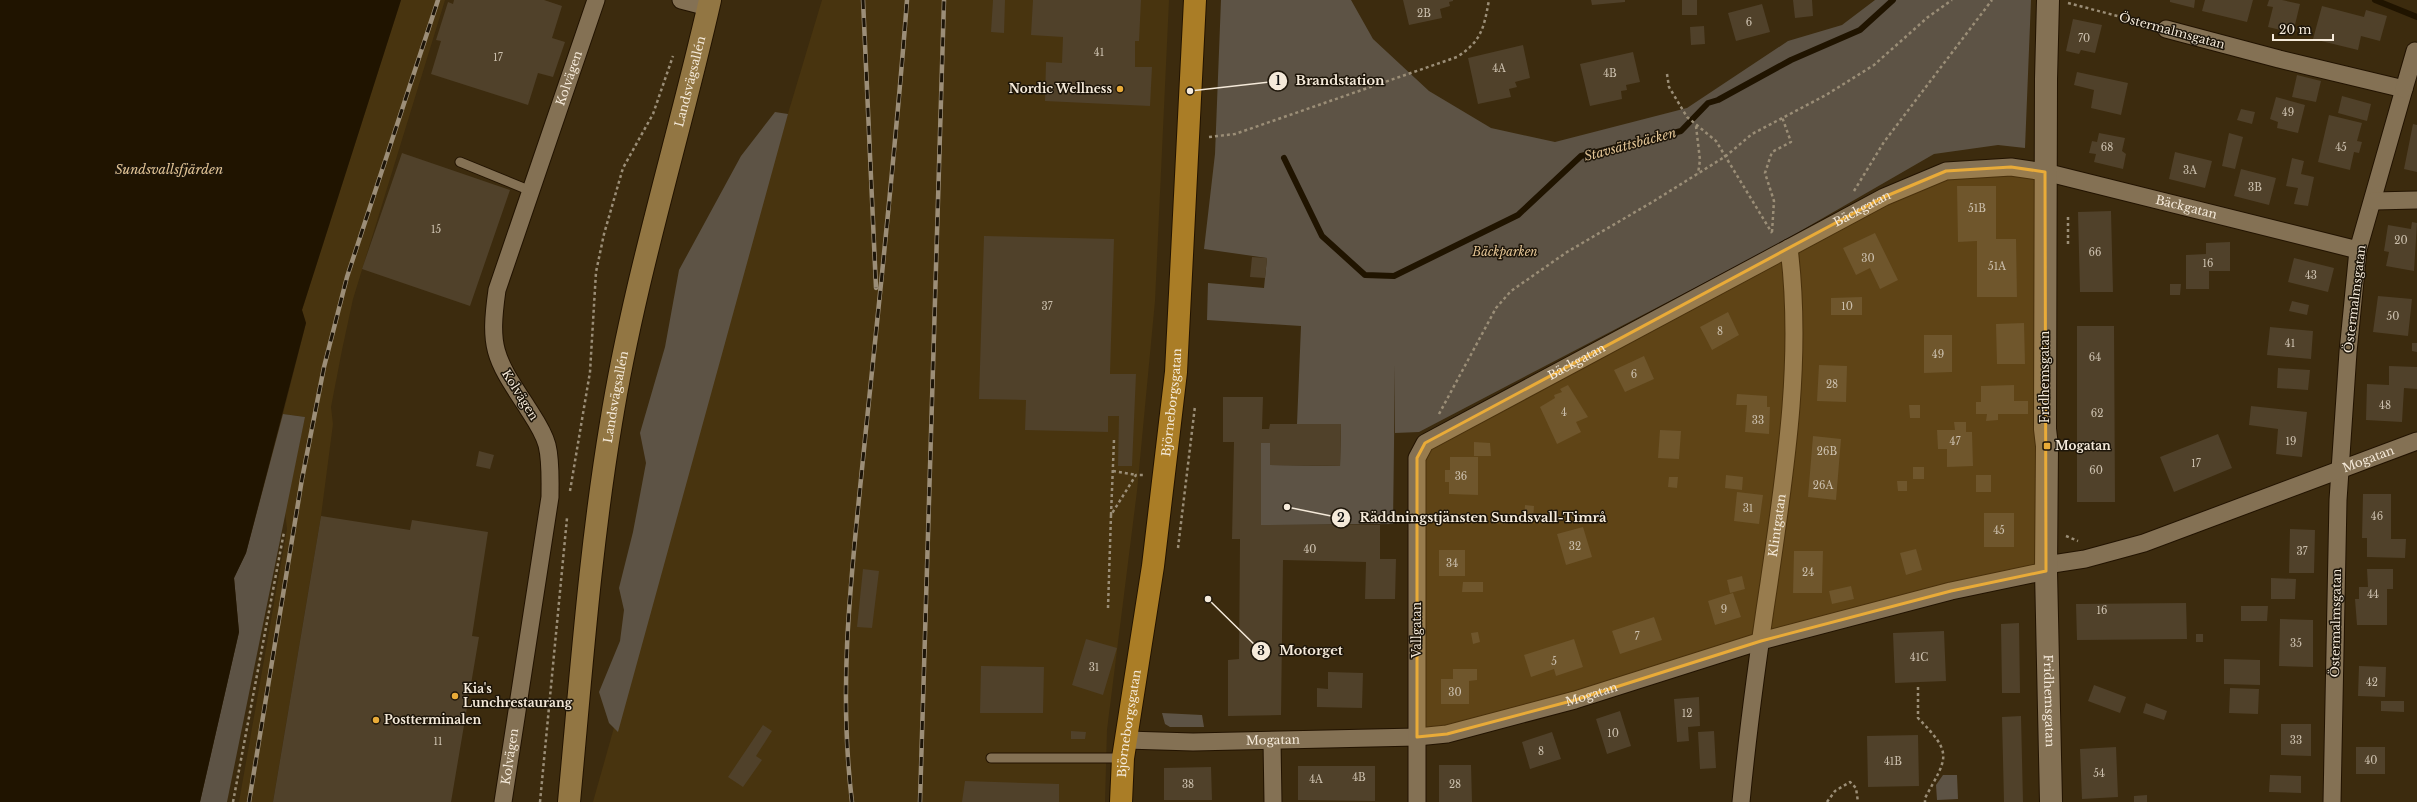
<svg xmlns="http://www.w3.org/2000/svg" width="2417" height="802" font-family="'Libre Baskerville',serif">
<rect width="100%" height="100%" fill="#3c2b0e"/>
<path fill="#48340f" d="M 401,0 L 445,0 L 353,299 L 342,350 L 331,407 L 333,424 L 321,516 L 273,802 L 239,802 L 287,529 L 285,511 L 305,417 L 283,414 L 306,323 L 302,310 Z
M 822,0 L 1169,0 L 1155,301 L 1137,491 L 1107,730 L 1105,802 L 593,802 L 775,157 Z"/>
<path fill="#5d5345" d="M 1221,0 L 1351,0 L 1373,39 L 1429,91 L 1491,128 L 1555,142 L 1687,108 L 1788,41 L 1842,25 L 1875,0 L 2031,0 L 2025,148 L 1998,145 L 1934,154 L 1771,248 L 1419,432 L 1395,433 L 1395,364 L 1393,524 L 1261,525 L 1261,443 L 1270,443 L 1270,465 L 1340,466 L 1341,424 L 1297,424 L 1301,326 L 1207,320 L 1208,283 L 1264,288 L 1267,258 L 1204,249 L 1215,154 Z
M 775,112 L 788,114 L 618,732 L 609,723 L 599,692 L 620,641 L 624,610 L 619,588 L 633,532 L 646,463 L 640,433 L 665,347 L 679,270 L 741,156 Z
M 283,414 L 305,417 L 227,802 L 200,802 L 239,632 L 234,578 L 246,553 Z
M 1162,713 L 1202,715 L 1204,727 L 1170,727 L 1165,724 Z
M 1943,775 L 1957,775 L 1958,799 L 1937,800 L 1936,785 Z"/>
<path fill="#201400" d="M 0,0 L 401,0 L 302,310 L 306,323 L 246,553 L 234,578 L 239,632 L 200,802 L 0,802 Z"/>
<g fill="none" stroke-linecap="round" stroke-linejoin="round">
<path stroke="#201400" stroke-width="6" d="M 2375,0 L 2417,17
M 1284,158 L 1322,236 L 1365,275 L 1394,276 L 1518,215 L 1581,156 L 1681,131 L 1708,103 L 1718,100 L 1791,60 L 1860,30 L 1893,0"/>
</g>
<path fill="#50412a" d="M 454,0 L 544,0 L 562,6 L 552,38 L 565,42 L 553,77 L 538,73 L 528,105 L 431,74 L 441,41 L 436,40 L 448,2 L 453,4 Z
M 993,0 L 1005,0 L 1004,33 L 991,32 Z
M 1033,0 L 1141,0 L 1139,41 L 1135,41 L 1135,67 L 1152,67 L 1150,106 L 1045,101 L 1046,62 L 1062,63 L 1063,37 L 1031,35 Z
M 1403,0 L 1453,0 L 1453,1 L 1449,2 L 1450,6 L 1440,9 L 1442,18 L 1409,25 Z
M 1591,0 L 1625,0 L 1625,2 L 1592,5 Z
M 1682,0 L 1697,0 L 1697,15 L 1682,15 Z
M 1793,0 L 1812,0 L 1813,16 L 1795,18 Z
M 2170,0 L 2195,0 L 2194,8 L 2170,2 Z
M 2205,0 L 2253,0 L 2247,22 L 2202,11 Z
M 2269,0 L 2282,0 L 2300,4 L 2293,33 L 2268,27 L 2273,7 L 2267,6 Z
M 1762,4 L 1770,32 L 1736,41 L 1728,13 Z
M 2322,6 L 2364,17 L 2366,10 L 2387,16 L 2380,41 L 2361,36 L 2358,50 L 2313,39 Z
M 2073,19 L 2102,25 L 2095,53 L 2081,50 L 2079,54 L 2066,51 Z
M 1704,26 L 1705,44 L 1691,45 L 1690,27 Z
M 1523,45 L 1530,78 L 1515,82 L 1517,87 L 1509,89 L 1511,97 L 1478,104 L 1468,58 Z
M 1633,52 L 1640,82 L 1626,85 L 1627,90 L 1621,91 L 1622,99 L 1590,106 L 1580,64 Z
M 2077,72 L 2128,83 L 2121,115 L 2091,108 L 2094,90 L 2074,85 Z
M 2297,75 L 2321,81 L 2316,102 L 2292,97 Z
M 2342,96 L 2371,104 L 2367,121 L 2338,113 Z
M 2276,97 L 2305,105 L 2298,133 L 2277,128 L 2278,122 L 2270,119 Z
M 2241,109 L 2255,112 L 2252,124 L 2237,120 Z
M 2329,115 L 2362,123 L 2357,141 L 2362,142 L 2359,153 L 2354,152 L 2350,170 L 2318,162 Z
M 2413,124 L 2417,125 L 2417,172 L 2404,169 Z
M 2099,133 L 2125,138 L 2122,151 L 2126,154 L 2123,169 L 2094,162 L 2096,154 L 2089,153 L 2092,141 L 2097,142 Z
M 2229,133 L 2243,137 L 2235,169 L 2222,166 Z
M 2175,152 L 2212,161 L 2205,188 L 2169,179 Z
M 402,153 L 510,190 L 470,306 L 362,269 Z
M 2292,158 L 2304,161 L 2301,174 L 2314,177 L 2308,206 L 2294,204 L 2298,188 L 2286,186 Z
M 2241,169 L 2276,178 L 2269,205 L 2234,196 Z
M 1957,186 L 1996,186 L 1996,239 L 2016,239 L 2017,297 L 1977,297 L 1977,241 L 1958,242 Z
M 2111,211 L 2113,292 L 2080,292 L 2078,212 Z
M 2412,222 L 2417,223 L 2414,271 L 2386,266 L 2389,252 L 2384,251 L 2388,225 L 2411,229 Z
M 1875,233 L 1898,280 L 1880,289 L 1870,268 L 1856,275 L 1843,248 Z
M 984,236 L 1114,239 L 1110,374 L 1136,374 L 1132,466 L 1118,466 L 1119,416 L 1108,416 L 1108,432 L 1025,430 L 1026,400 L 979,399 Z
M 2230,242 L 2230,271 L 2209,271 L 2209,289 L 2186,289 L 2186,255 L 2206,254 L 2206,243 Z
M 1252,257 L 1267,258 L 1265,278 L 1250,277 Z
M 2294,258 L 2334,268 L 2328,292 L 2288,282 Z
M 2170,284 L 2181,284 L 2180,295 L 2170,295 Z
M 2378,296 L 2412,299 L 2408,336 L 2373,332 Z
M 1862,297 L 1862,315 L 1831,315 L 1831,298 Z
M 2292,301 L 2309,305 L 2307,315 L 2289,311 Z
M 1728,312 L 1739,335 L 1712,350 L 1700,327 Z
M 2024,323 L 2025,364 L 1997,364 L 1996,324 Z
M 2077,326 L 2114,326 L 2115,502 L 2077,502 Z
M 2270,327 L 2313,331 L 2311,359 L 2267,355 Z
M 1924,335 L 1952,335 L 1952,372 L 1924,373 Z
M 2412,343 L 2417,343 L 2417,352 L 2412,351 Z
M 1644,356 L 1654,379 L 1625,392 L 1614,370 Z
M 1819,365 L 1847,366 L 1846,402 L 1817,401 Z
M 2389,366 L 2417,367 L 2417,389 L 2404,388 L 2402,422 L 2366,420 L 2367,384 L 2389,385 Z
M 2278,368 L 2310,370 L 2308,390 L 2277,388 Z
M 1568,385 L 1588,417 L 1576,422 L 1581,432 L 1557,444 L 1540,407 L 1555,398 L 1554,395 L 1562,392 L 1560,389 Z
M 2014,385 L 2014,401 L 2028,401 L 2028,414 L 1998,414 L 1998,420 L 1986,421 L 1987,414 L 1976,414 L 1976,402 L 1981,402 L 1981,386 Z
M 1737,394 L 1767,396 L 1767,407 L 1770,407 L 1769,434 L 1745,432 L 1747,405 L 1736,405 Z
M 1223,397 L 1263,397 L 1262,429 L 1269,429 L 1270,424 L 1341,424 L 1340,466 L 1270,465 L 1270,443 L 1261,443 L 1261,525 L 1380,525 L 1380,559 L 1396,559 L 1395,599 L 1365,599 L 1366,562 L 1283,560 L 1281,715 L 1228,716 L 1228,660 L 1239,659 L 1240,539 L 1232,539 L 1234,442 L 1223,442 Z
M 1909,405 L 1920,405 L 1920,418 L 1910,418 Z
M 2251,406 L 2307,412 L 2302,457 L 2276,454 L 2278,429 L 2249,425 Z
M 1954,422 L 1966,422 L 1966,432 L 1972,432 L 1973,466 L 1947,467 L 1947,449 L 1938,449 L 1937,430 L 1955,430 Z
M 1660,430 L 1681,431 L 1679,459 L 1658,458 Z
M 2218,434 L 2232,468 L 2174,492 L 2160,457 Z
M 1813,436 L 1841,439 L 1836,500 L 1808,497 Z
M 1474,442 L 1490,443 L 1491,456 L 1474,456 Z
M 479,451 L 494,455 L 490,469 L 476,466 Z
M 1450,457 L 1478,457 L 1478,495 L 1449,494 L 1449,482 L 1445,482 L 1445,470 L 1450,470 Z
M 1913,467 L 1924,467 L 1924,479 L 1913,479 Z
M 1726,475 L 1743,477 L 1742,490 L 1725,488 Z
M 1976,475 L 1991,475 L 1991,492 L 1976,492 Z
M 1669,477 L 1678,477 L 1677,488 L 1668,487 Z
M 1897,481 L 1907,481 L 1907,491 L 1898,491 Z
M 1737,492 L 1763,495 L 1759,524 L 1734,521 Z
M 2363,494 L 2391,494 L 2391,539 L 2406,539 L 2405,558 L 2367,557 L 2367,538 L 2362,538 Z
M 1525,505 L 1534,506 L 1533,521 L 1524,520 Z
M 1984,513 L 2014,513 L 2014,547 L 1984,547 Z
M 321,516 L 410,530 L 412,520 L 488,532 L 472,636 L 479,637 L 451,802 L 273,802 Z
M 1583,527 L 1592,557 L 1566,565 L 1557,534 Z
M 2290,529 L 2315,530 L 2314,573 L 2289,573 Z
M 1916,549 L 1922,570 L 1906,575 L 1900,553 Z
M 1439,550 L 1465,550 L 1465,576 L 1439,576 Z
M 1794,551 L 1823,551 L 1822,593 L 1793,593 Z
M 863,569 L 879,571 L 872,628 L 857,627 Z
M 2367,569 L 2393,569 L 2393,589 L 2387,589 L 2387,625 L 2357,625 L 2355,599 L 2359,599 L 2359,587 L 2368,587 Z
M 1742,576 L 1745,589 L 1730,593 L 1727,580 Z
M 2271,578 L 2296,579 L 2295,599 L 2271,599 Z
M 1463,582 L 1483,582 L 1483,592 L 1462,592 Z
M 1851,586 L 1854,599 L 1832,604 L 1829,591 Z
M 1733,593 L 1741,617 L 1715,625 L 1708,601 Z
M 2186,603 L 2187,639 L 2077,640 L 2076,604 Z
M 2241,606 L 2268,606 L 2267,621 L 2241,621 Z
M 1654,617 L 1662,640 L 1620,654 L 1612,631 Z
M 2280,619 L 2313,620 L 2313,667 L 2279,666 Z
M 2019,623 L 2020,693 L 2002,693 L 2001,624 Z
M 1944,631 L 1946,681 L 1895,683 L 1893,633 Z
M 1478,632 L 1480,642 L 1473,644 L 1471,633 Z
M 2196,634 L 2203,634 L 2203,642 L 2196,642 Z
M 1086,639 L 1117,648 L 1103,695 L 1072,685 Z
M 1574,639 L 1583,667 L 1556,676 L 1554,669 L 1531,677 L 1524,655 Z
M 2224,659 L 2260,660 L 2260,685 L 2224,684 Z
M 981,666 L 1044,667 L 1043,713 L 980,713 Z
M 2359,666 L 2386,667 L 2385,697 L 2358,696 Z
M 1453,669 L 1477,669 L 1477,680 L 1469,681 L 1469,704 L 1441,704 L 1441,679 L 1453,679 Z
M 1328,672 L 1363,673 L 1362,708 L 1317,707 L 1317,688 L 1328,689 Z
M 2094,685 L 2126,697 L 2120,713 L 2088,701 Z
M 2230,688 L 2259,689 L 2258,714 L 2229,713 Z
M 1699,697 L 1700,726 L 1688,727 L 1689,741 L 1677,742 L 1674,699 Z
M 2381,701 L 2404,701 L 2404,712 L 2381,711 Z
M 2146,703 L 2167,711 L 2164,720 L 2143,713 Z
M 1620,711 L 1631,746 L 1607,754 L 1596,719 Z
M 2021,716 L 2023,802 L 2004,802 L 2002,717 Z
M 2281,724 L 2311,724 L 2311,756 L 2281,755 Z
M 763,725 L 772,731 L 756,756 L 762,760 L 743,787 L 728,777 Z
M 1071,731 L 1086,732 L 1085,739 L 1071,739 Z
M 1714,731 L 1716,768 L 1700,769 L 1698,732 Z
M 1552,732 L 1561,759 L 1530,769 L 1522,742 Z
M 1918,735 L 1919,786 L 1868,787 L 1867,736 Z
M 2116,747 L 2118,797 L 2082,799 L 2080,749 Z
M 2356,747 L 2385,747 L 2385,774 L 2356,774 Z
M 1439,765 L 1471,765 L 1472,802 L 1439,802 Z
M 1298,766 L 1375,766 L 1375,801 L 1298,800 Z
M 1211,767 L 1212,800 L 1164,800 L 1164,768 Z
M 2270,775 L 2301,776 L 2301,793 L 2269,792 Z
M 965,781 L 1059,784 L 1059,802 L 962,802 Z
M 2147,795 L 2147,802 L 2134,802 L 2134,796 Z"/>
<g fill="none" stroke-linecap="round" stroke-linejoin="round">
<g stroke="#221300" stroke-width="11">
<path id="service" d="M 460,162 L 531,191
M 991,758 L 1123,758"/>
</g>
<g stroke="#221300" stroke-width="19">
<g id="minor">
<path d="M 681,0 L 708,7"/>
<path d="M 2166,29 L 2279,59 L 2404,89 L 2358,250 L 2348,352 L 2338,500 L 2332,802"/>
<path d="M 2404,89 L 2415,51"/>
<path d="M 2374,201 L 2417,200"/>
<path id="s1" d="M 2046,565 L 2085,559 L 2144,543 L 2417,441"/>
<path id="s2" d="M 1126,740 L 1193,742 L 1417,737 L 1447,734 L 1575,700 L 1761,641 L 1951,591 L 2046,571"/>
<path d="M 1272,741 L 1273,802"/>
<path id="s3" d="M 503,802 L 550,497 C 550,479 551,461 547,445 C 543,430 533,417 525,404 C 494,357 489,347 497,290 L 596,0"/>
<path id="s4" d="M 1417,802 L 1417,458 L 1425,443 L 1884,197 L 1946,171 L 2011,167 L 2045,172 L 2358,250"/>
<path id="s5" d="M 1741,802 C 1748,729 1758,655 1769,583 C 1785,472 1803,360 1789,248"/>
</g>
</g>
<g stroke="#221300" stroke-width="24">
<g id="tertiary">
<path id="s6" d="M 2048,0 L 2046,79 L 2045,429 L 2047,446 L 2046,571 L 2051,802"/>
</g>
</g>
<g stroke="#221300" stroke-width="24">
<g id="secondary">
<path id="s7" d="M 569,802 C 581,675 590,549 611,423 C 634,280 678,141 710,0"/>
</g>
</g>
<g stroke="#221300" stroke-width="24">
<g id="trunk">
<path id="s8" d="M 1121,802 L 1123,758 L 1153,566 L 1176,372 L 1195,0"/>
</g>
</g>
<path stroke="#9b8e77" stroke-width="2.5" stroke-dasharray="3 3" stroke-linecap="butt" d="M 2068,3 L 2148,24
M 1667,74 L 1669,87 L 1687,117 L 1716,141 L 1772,233
M 1696,126 L 1700,160 L 1698,174
M 1209,137 L 1235,134 L 1457,57 C 1482,41 1484,27 1489,0
M 1854,191 L 1884,142 L 1992,0
M 2068,217 L 2068,246
M 1772,232 L 1774,201 L 1765,173 L 1772,152 L 1791,142 L 1782,117
M 1439,414 L 1496,308 L 1511,291 L 1567,252 L 1654,201 L 1726,156 L 1752,134 L 1826,95 L 1874,65 L 1928,17 L 1952,0
M 1113,471 L 1136,475
M 570,491 L 590,372 L 596,272 L 604,234 L 623,168 L 653,114 L 673,56
M 1111,515 L 1114,440
M 2066,536 L 2078,541
M 1178,548 L 1195,406
M 1108,608 L 1111,515 L 1136,475 L 1143,475
M 1918,687 L 1918,718 C 1953,754 1948,756 1925,798 L 1925,802
M 233,802 L 284,532
M 540,802 L 567,518
M 1827,802 L 1835,791 L 1850,782 L 1856,788 L 1858,802"/>
<use href="#service" stroke="#847154" stroke-width="9"/>
<use href="#minor" stroke="#847154" stroke-width="17"/>
<use href="#tertiary" stroke="#847154" stroke-width="22"/>
<use href="#secondary" stroke="#927643" stroke-width="22"/>
<use href="#trunk" stroke="#aa7d26" stroke-width="22"/>
<g stroke="#9c8e78" stroke-width="4.5">
<path id="rail" d="M 863,0 L 876,288
M 249,802 L 302,479 L 324,367 L 347,277 L 438,0
M 852,802 C 837,678 853,562 865,439 C 880,293 896,147 907,0
M 920,802 L 944,0"/>
</g>
<use href="#rail" stroke="#1d1509" stroke-width="3" stroke-dasharray="9" stroke-linecap="butt"/>
</g>
<path fill="#e9ab38" fill-opacity="0.2" stroke="#e9ab38" stroke-width="3" stroke-linejoin="round" d="M 2011,167 L 2045,172 L 2046,571 L 1951,591 L 1761,641 L 1575,700 L 1447,734 L 1417,737 L 1417,458 L 1425,443 L 1884,197 L 1946,171 Z"/>
<g fill="#e9ab38" stroke="#1d1509" stroke-width="1.5">
<circle cx="1120" cy="89" r="4"/>
<rect x="2043" y="442" width="8" height="8" rx="2"/>
<circle cx="455" cy="696" r="4"/>
<circle cx="376" cy="720" r="4"/>
</g>
<g text-anchor="middle" stroke-width="3" stroke-linejoin="round" paint-order="stroke">
<g font-size="10" fill="#ccc0ae">
<text x="1424" y="17">2B</text>
<text x="1749" y="26">6</text>
<text x="2084" y="42">70</text>
<text x="1099" y="56">41</text>
<text x="498" y="61">17</text>
<text x="1499" y="72">4A</text>
<text x="1610" y="77">4B</text>
<text x="2288" y="116">49</text>
<text x="2107" y="151">68</text>
<text x="2341" y="151">45</text>
<text x="2190" y="174">3A</text>
<text x="2255" y="191">3B</text>
<text x="1977" y="212">51B</text>
<text x="436" y="233">15</text>
<text x="2401" y="244">20</text>
<text x="2095" y="256">66</text>
<text x="1868" y="262">30</text>
<text x="2208" y="267">16</text>
<text x="1997" y="270">51A</text>
<text x="2311" y="279">43</text>
<text x="1047" y="310">37</text>
<text x="1847" y="310">10</text>
<text x="2393" y="320">50</text>
<text x="1720" y="335">8</text>
<text x="2290" y="347">41</text>
<text x="1938" y="358">49</text>
<text x="2095" y="361">64</text>
<text x="1634" y="378">6</text>
<text x="1832" y="388">28</text>
<text x="2385" y="409">48</text>
<text x="1564" y="416">4</text>
<text x="2097" y="417">62</text>
<text x="1758" y="424">33</text>
<text x="1955" y="445">47</text>
<text x="2291" y="445">19</text>
<text x="1827" y="455">26B</text>
<text x="2196" y="467">17</text>
<text x="2096" y="474">60</text>
<text x="1461" y="480">36</text>
<text x="1823" y="489">26A</text>
<text x="1748" y="512">31</text>
<text x="2377" y="520">46</text>
<text x="1999" y="534">45</text>
<text x="1575" y="550">32</text>
<text x="1310" y="553">40</text>
<text x="2302" y="555">37</text>
<text x="1452" y="567">34</text>
<text x="1808" y="576">24</text>
<text x="2373" y="598">44</text>
<text x="1724" y="613">9</text>
<text x="2102" y="614">16</text>
<text x="1637" y="640">7</text>
<text x="2296" y="647">35</text>
<text x="1919" y="661">41C</text>
<text x="1554" y="665">5</text>
<text x="1094" y="671">31</text>
<text x="2372" y="686">42</text>
<text x="1455" y="696">30</text>
<text x="1687" y="717">12</text>
<text x="1613" y="737">10</text>
<text x="2296" y="744">33</text>
<text x="438" y="745">11</text>
<text x="1541" y="755">8</text>
<text x="2371" y="764">40</text>
<text x="1893" y="765">41B</text>
<text x="2099" y="777">54</text>
<text x="1359" y="781">4B</text>
<text x="1316" y="783">4A</text>
<text x="1188" y="788">38</text>
<text x="1455" y="788">28</text>
</g>
<g font-size="12" fill="#f5eada" stroke="#1d1509">
<text transform="translate(2172 31) rotate(15)" y="4">Östermalmsgatan</text>
<text dy="4" stroke="none"><textPath href="#s3" startOffset="753">Kolvägen</textPath></text>
<text dy="4" stroke="none"><textPath href="#s7" startOffset="732">Landsvägsallén</textPath></text>
<text dy="4" stroke="none"><textPath href="#s4" startOffset="1194">Bäckgatan</textPath></text>
<text dy="4" stroke="none"><textPath href="#s4" startOffset="857">Bäckgatan</textPath></text>
<text transform="translate(2355 299) rotate(-83)" y="4">Östermalmsgatan</text>
<text dy="4" stroke="none"><textPath href="#s4" startOffset="533">Bäckgatan</textPath></text>
<text transform="translate(2045 377) rotate(-90)" y="4">Fridhemsgatan</text>
<text transform="translate(520 395) rotate(58)" y="4">Kolvägen</text>
<text dy="4" stroke="none"><textPath href="#s7" startOffset="408">Landsvägsallén</textPath></text>
<text dy="4" stroke="none"><textPath href="#s8" startOffset="403">Björneborgsgatan</textPath></text>
<text dy="4" stroke="none"><textPath href="#s1" startOffset="340">Mogatan</textPath></text>
<text dy="4" stroke="none"><textPath href="#s5" startOffset="279">Klintgatan</textPath></text>
<text transform="translate(2336 623) rotate(-89)" y="4">Östermalmsgatan</text>
<text transform="translate(1417 630) rotate(-90)" y="4">Vallgatan</text>
<text dy="4" stroke="none"><textPath href="#s2" startOffset="471">Mogatan</textPath></text>
<text dy="4" stroke="none"><textPath href="#s6" startOffset="701">Fridhemsgatan</textPath></text>
<text dy="4" stroke="none"><textPath href="#s8" startOffset="79">Björneborgsgatan</textPath></text>
<text dy="4" stroke="none"><textPath href="#s2" startOffset="147">Mogatan</textPath></text>
<text dy="4" stroke="none"><textPath href="#s3" startOffset="46">Kolvägen</textPath></text>
</g>
<g font-size="12" font-weight="bold" fill="#f5eada" stroke="#1d1509" text-anchor="start">
<text x="1112" y="93" text-anchor="end">Nordic Wellness</text>
<text x="2055" y="450">Mogatan</text>
<text x="463" y="693">Kia's<tspan x="463" dy="14">Lunchrestaurang</tspan></text>
<text x="384" y="724">Postterminalen</text>
</g>
<g font-size="12" font-style="italic" fill="#e1c394" stroke="#1d1509">
<text x="1505" y="256">Bäckparken</text>
</g>
<g font-size="13" font-style="italic" fill="#e2c495" stroke="#1d1509">
<text transform="translate(1630 144) rotate(-15)" y="5">Stavsättsbäcken</text>
<text x="169" y="174">Sundsvallsfjärden</text>
</g>
</g>
<path fill="none" stroke="#f5eada" stroke-width="1.5" d="M1190 91L1278 81M1287 507L1341 518M1208 599L1261 651"/>
<g fill="#f5eada" stroke="#1d1509" stroke-width="1.5">
<circle cx="1190" cy="91" r="4"/>
<circle cx="1287" cy="507" r="4"/>
<circle cx="1208" cy="599" r="4"/>
<circle cx="1278" cy="81" r="10"/>
<circle cx="1341" cy="518" r="10"/>
<circle cx="1261" cy="651" r="10"/>
</g>
<g font-size="12" text-anchor="middle" font-weight="bold" fill="#111">
<text x="1278" y="85">1</text>
<text x="1341" y="522">2</text>
<text x="1261" y="655">3</text>
</g>
<g font-size="13" text-anchor="middle" font-weight="bold" fill="#f5eada" stroke="#1d1509" stroke-width="3" stroke-linejoin="round" paint-order="stroke">
<text x="1340" y="85">Brandstation</text>
<text x="1483" y="522">Räddningstjänsten Sundsvall-Timrå</text>
<text x="1311" y="655">Motorget</text>
</g>
<path d="M2273 34v6h60v-6" fill="none" stroke="#f5eada" stroke-width="2"/>
<text x="2279" y="34" font-size="12" fill="#f5eada" stroke="#1d1509" stroke-width="3" paint-order="stroke">20 m</text>
</svg>
